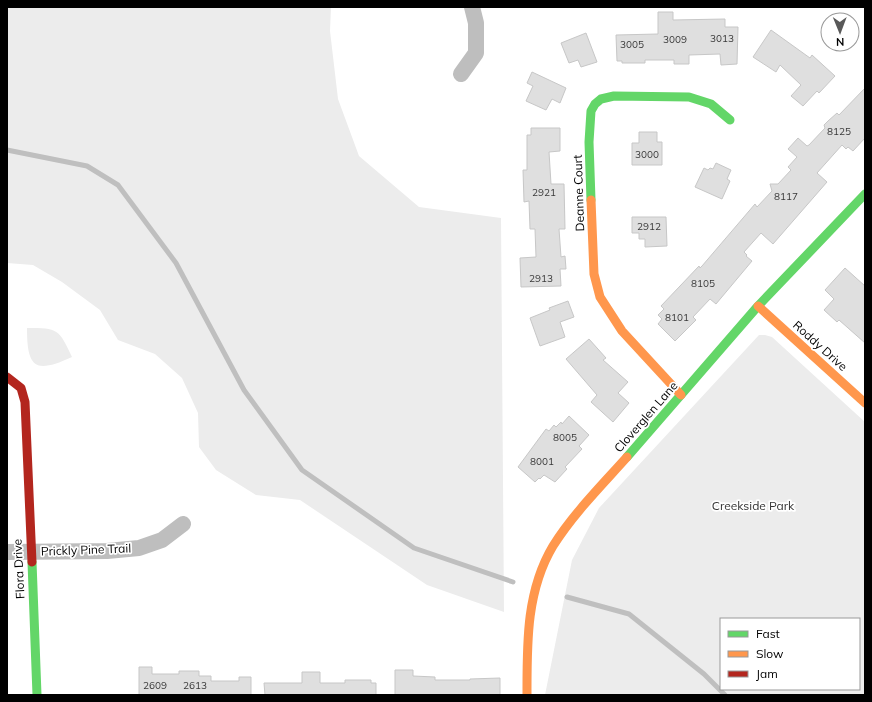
<svg xmlns="http://www.w3.org/2000/svg" width="872" height="702" font-family="Mulish,sans-serif">
<rect width="100%" height="100%" fill="#fff"/>
<path fill="#ececec" fill-rule="evenodd" d="M 7,7 L 331,7 L 330,31 L 338,99 L 359,156 L 419,207 L 501,218 L 504,612 L 427,585 L 300,500 L 256,495 L 216,470 L 199,447 L 198,413 L 182,378 L 155,354 L 118,340 L 100,310 L 62,282 L 33,265 L 7,263 Z
M 27,328 C 58,328 59,329 72,357 C 35,374 27,368 27,328 Z
M 759,335 L 765,335 L 772,337 L 865,422 L 865,695 L 545,695 L 572,560 L 599,508 ZM 721,619 L 859,619 L 859,689 L 721,689 Z"/>
<g fill="none" stroke-linecap="round" stroke-linejoin="round">
<path stroke="#bfbfbf" stroke-width="5" d="M 7,150 L 87,166 L 118,185 L 176,263 L 244,390 L 302,470 L 414,548 L 513,582
M 567,597 L 629,614 L 704,674 L 725,695"/>
</g>
<path fill="#dfdfdf" stroke="#c7c7c7" d="M 658,12 L 673,12 L 673,20 L 725,19 L 725,27 L 738,27 L 737,64 L 721,65 L 720,54 L 689,55 L 689,64 L 674,64 L 674,60 L 645,60 L 645,63 L 622,63 L 622,61 L 617,61 L 616,35 L 658,34 Z
M 771,30 L 810,58 L 812,55 L 835,76 L 819,93 L 817,91 L 803,106 L 791,96 L 801,85 L 780,65 L 776,72 L 753,57 Z
M 586,33 L 597,62 L 581,67 L 578,60 L 569,63 L 561,43 Z
M 532,72 L 566,88 L 560,103 L 552,99 L 546,110 L 526,101 L 533,86 L 527,83 Z
M 865,88 L 865,138 L 853,151 L 848,147 L 846,149 L 842,145 L 817,173 L 827,182 L 773,244 L 761,233 L 744,252 L 747,255 L 746,256 L 752,261 L 716,304 L 710,299 L 693,317 L 696,320 L 675,341 L 658,324 L 662,319 L 658,315 L 664,309 L 661,306 L 699,266 L 700,268 L 702,266 L 755,204 L 757,207 L 772,191 L 770,184 L 778,184 L 791,170 L 788,167 L 797,157 L 788,149 L 798,138 L 807,146 L 809,145 L 825,128 L 824,125 L 828,121 L 837,113 L 839,115 Z
M 531,128 L 560,128 L 560,151 L 549,152 L 551,184 L 564,184 L 565,229 L 559,229 L 561,257 L 565,256 L 566,269 L 560,269 L 561,286 L 521,287 L 520,258 L 536,257 L 535,229 L 530,229 L 529,201 L 524,202 L 523,170 L 527,170 L 527,135 L 531,135 Z
M 639,132 L 657,132 L 657,142 L 662,142 L 662,165 L 632,165 L 632,143 L 639,143 Z
M 716,163 L 731,170 L 727,179 L 730,181 L 722,199 L 695,187 L 704,168 L 708,170 L 710,168 L 713,169 Z
M 632,217 L 666,217 L 667,246 L 645,247 L 645,239 L 639,239 L 639,233 L 632,233 Z
M 845,268 L 865,286 L 865,343 L 839,320 L 837,322 L 824,310 L 834,299 L 825,290 Z
M 568,301 L 574,317 L 560,322 L 565,337 L 540,346 L 530,318 L 550,310 L 549,308 Z
M 589,339 L 606,358 L 603,360 L 628,382 L 618,393 L 629,403 L 613,422 L 591,402 L 597,395 L 566,359 Z
M 569,416 L 589,435 L 579,446 L 582,449 L 565,467 L 567,469 L 555,482 L 544,475 L 540,479 L 539,478 L 535,482 L 518,467 L 546,429 L 549,431 L 554,425 L 556,427 L 561,422 L 562,424 Z
M 139,667 L 152,667 L 152,674 L 179,674 L 179,671 L 199,671 L 199,676 L 211,676 L 211,681 L 239,681 L 239,677 L 251,677 L 251,695 L 139,695 Z
M 395,670 L 413,670 L 413,676 L 435,677 L 435,680 L 470,680 L 470,679 L 500,678 L 500,695 L 395,695 Z
M 302,672 L 320,672 L 320,683 L 345,683 L 345,680 L 371,680 L 371,683 L 376,683 L 376,695 L 265,695 L 264,683 L 302,683 Z"/>
<g fill="none" stroke-linecap="round" stroke-linejoin="round">
<path stroke="#bebebe" stroke-width="16" d="M 461,74 L 476,53 L 476,23 L 472,7
M 7,552 L 107,551 L 139,548 L 162,540 L 183,524"/>
<path stroke="#63d668" stroke-width="9" d="M 591,200 L 589,142 L 591,111 L 595,104 L 601,99 L 614,96 L 689,97 L 711,104 L 730,120
M 627,457 L 758,306 L 865,194
M 32,562 L 37,695"/>
<path stroke="#ff974d" stroke-width="9" d="M 591,200 L 594,274 L 600,297 L 622,331 L 681,395
M 758,306 L 865,403
M 527,695 C 527,644 526,591 553,546 C 573,514 602,485 627,457"/>
<path stroke="#b3261e" stroke-width="9" d="M 7,377 L 21,388 L 25,402 L 32,562"/>
</g>
<g text-anchor="middle" stroke-width="3.5" stroke-linejoin="round" paint-order="stroke">
<g font-size="10" fill="#383838">
<text x="722" y="42">3013</text>
<text x="675" y="43">3009</text>
<text x="632" y="48">3005</text>
<text x="839" y="135">8125</text>
<text x="647" y="158">3000</text>
<text x="544" y="196">2921</text>
<text x="786" y="200">8117</text>
<text x="649" y="230">2912</text>
<text x="541" y="282">2913</text>
<text x="703" y="287">8105</text>
<text x="677" y="321">8101</text>
<text x="565" y="441">8005</text>
<text x="542" y="465">8001</text>
<text x="155" y="689">2609</text>
<text x="195" y="689">2613</text>
</g>
<g font-size="12" fill="#000" stroke="#fff">
<text transform="translate(579 193) rotate(-92)" y="4">Deanne Court</text>
<text transform="translate(820 346) rotate(42)" y="4">Roddy Drive</text>
<text transform="translate(646 417) rotate(-49)" y="4">Cloverglen Lane</text>
<text transform="translate(86 550) rotate(-2)" y="4">Prickly Pine Trail</text>
<text transform="translate(19 569) rotate(-93)" y="4">Flora Drive</text>
</g>
<g font-size="12" fill="#333" stroke="#fff">
<text x="753" y="510">Creekside Park</text>
</g>
</g>
<rect width="872" height="702" fill="none" stroke="#000000" stroke-width="16"/>
<rect x="720" y="618" width="140" height="72" fill="#ffffff" stroke="#999999"/>
<rect x="728" y="631" width="20" height="6" fill="#63d668" stroke="#999999"/>
<text x="756" y="638" font-size="12" fill="#000000">Fast</text>
<rect x="728" y="651" width="20" height="6" fill="#ff974d" stroke="#999999"/>
<text x="756" y="658" font-size="12" fill="#000000">Slow</text>
<rect x="728" y="671" width="20" height="6" fill="#b3261e" stroke="#999999"/>
<text x="756" y="678" font-size="12" fill="#000000">Jam</text>
<g transform="translate(840 32) rotate(179)"><circle r="19" fill="#ffffff" stroke="#999999"/>
<path d="M0-3L7 15L0 10L-7 15Z" fill="#595959"/>
<text y="-6" font-size="11" font-weight="bold" text-anchor="middle" fill="#000000">N</text>
</g>
</svg>
